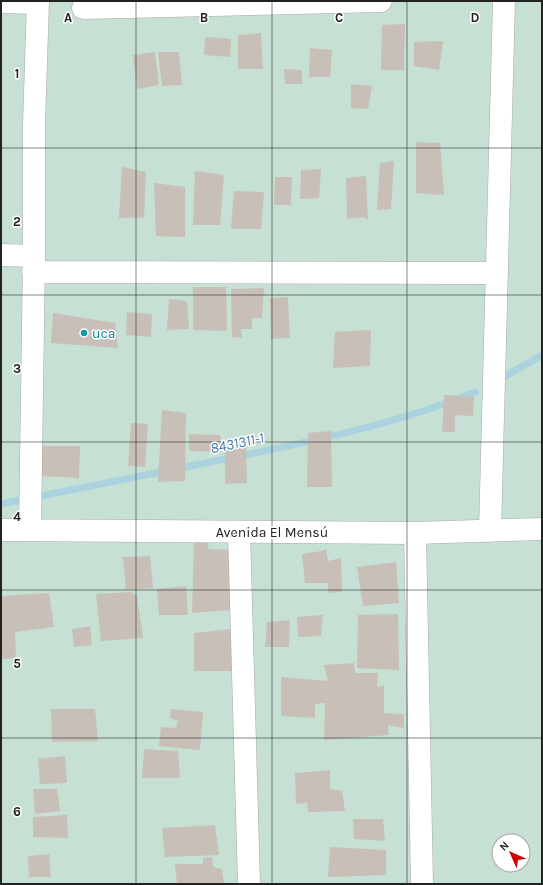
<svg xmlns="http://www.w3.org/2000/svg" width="543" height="885" font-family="Karla,sans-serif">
<rect width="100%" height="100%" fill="#f2efe9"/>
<path fill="#c6e0d4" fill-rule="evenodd" d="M 1,1 L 542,1 L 542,884 L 1,884 ZM 499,841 L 523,841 L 523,865 L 499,865 Z"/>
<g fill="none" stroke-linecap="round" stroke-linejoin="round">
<path stroke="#aad3df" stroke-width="7" d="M 497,381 L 542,355
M 1,504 C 95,485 189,467 283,447 C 330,437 377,426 423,411 C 441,405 458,399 475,392"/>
</g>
<path fill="#c7bfb8" d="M 405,24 L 404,70 L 381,70 L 382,25 Z
M 261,33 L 263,69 L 238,69 L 238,35 Z
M 205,37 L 231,39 L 230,57 L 204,55 Z
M 443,41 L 439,70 L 414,66 L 414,42 Z
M 310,48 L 332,50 L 330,77 L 309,77 Z
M 155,52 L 159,85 L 137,89 L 133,55 Z
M 158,52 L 179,52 L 182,85 L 162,86 Z
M 284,69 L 302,70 L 302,84 L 285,84 Z
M 351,84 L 372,86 L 368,109 L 351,108 Z
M 416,142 L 440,143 L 444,195 L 416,193 Z
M 394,161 L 391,209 L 377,210 L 380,163 Z
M 122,167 L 146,172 L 144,218 L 119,218 Z
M 321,169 L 319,198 L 300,199 L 301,170 Z
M 195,171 L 224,175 L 220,225 L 193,225 Z
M 366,176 L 368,220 L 364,217 L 347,219 L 346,178 Z
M 275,177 L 292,177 L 291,205 L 274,205 Z
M 154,183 L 185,187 L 185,237 L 156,236 Z
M 234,191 L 264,192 L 261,229 L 231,229 Z
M 193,287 L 226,287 L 227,331 L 193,330 Z
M 264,288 L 262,318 L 252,318 L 252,329 L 241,329 L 242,338 L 232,337 L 231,289 Z
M 288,297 L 290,338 L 271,339 L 270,298 Z
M 169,299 L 187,301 L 189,329 L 167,330 Z
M 127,312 L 152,314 L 151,337 L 126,335 Z
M 53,313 L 115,323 L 118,348 L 51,343 Z
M 371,330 L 370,366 L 333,368 L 335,332 Z
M 444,395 L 474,397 L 473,416 L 455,415 L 455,432 L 442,432 Z
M 162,410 L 186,413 L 185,481 L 158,482 Z
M 131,423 L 148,424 L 145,467 L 128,466 Z
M 331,431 L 332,487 L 307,487 L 308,433 Z
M 189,434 L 220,435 L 221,452 L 189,451 Z
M 225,444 L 246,445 L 247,483 L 225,484 Z
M 41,446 L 80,446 L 79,478 L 40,476 Z
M 194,538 L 209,538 L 208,549 L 230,550 L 231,610 L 192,613 Z
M 326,549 L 328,561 L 341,558 L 342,592 L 328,593 L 328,583 L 305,583 L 302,554 L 322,551 Z
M 150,556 L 153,588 L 126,590 L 123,557 Z
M 396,562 L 399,603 L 363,606 L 357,567 Z
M 186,586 L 188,615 L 159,615 L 157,589 Z
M 131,592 L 137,596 L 143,638 L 101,641 L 96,594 Z
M 49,593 L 54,627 L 15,632 L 16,658 L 1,659 L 1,596 Z
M 398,614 L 399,670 L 357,668 L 358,615 Z
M 323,615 L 321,636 L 298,637 L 297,617 Z
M 290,620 L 289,647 L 265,647 L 267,622 Z
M 90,626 L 92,645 L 74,647 L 72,629 Z
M 231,629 L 233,671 L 194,671 L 194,633 Z
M 354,663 L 355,673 L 378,673 L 377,687 L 384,685 L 384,713 L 404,714 L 404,728 L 388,725 L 389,735 L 324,740 L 325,703 L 315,704 L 315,718 L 281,716 L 281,677 L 328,681 L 324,665 Z
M 51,709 L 95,709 L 98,741 L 52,742 Z
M 171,709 L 203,712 L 200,750 L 159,746 L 161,727 L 176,728 L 178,721 L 170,718 Z
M 144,749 L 178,751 L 180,778 L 142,778 Z
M 65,756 L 67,783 L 40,784 L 38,759 Z
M 330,770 L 330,789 L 342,791 L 345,811 L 308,812 L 307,803 L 296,804 L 295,773 Z
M 33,789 L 57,789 L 60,811 L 35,814 Z
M 67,815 L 68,838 L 33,837 L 33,817 Z
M 353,819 L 383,819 L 385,841 L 354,839 Z
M 215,825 L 219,855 L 165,857 L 162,828 Z
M 330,847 L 386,850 L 386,875 L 328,877 Z
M 49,854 L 51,877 L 29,877 L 28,856 Z
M 212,857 L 213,867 L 222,869 L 224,884 L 177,884 L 175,864 L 203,864 L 203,858 Z"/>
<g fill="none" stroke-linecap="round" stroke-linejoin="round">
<g stroke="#a9a9a9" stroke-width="23">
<path id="minor" d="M 1,2 L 38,3
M 83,8 L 381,1
M 1,255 L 34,256
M 33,272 L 497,273
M 1,530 L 415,533 L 542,529
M 30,530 L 34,256 L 34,124 L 38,1
M 490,531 L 504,1
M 239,532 L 249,884
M 415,533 L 422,884"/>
</g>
<use href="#minor" stroke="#fff" stroke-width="22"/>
</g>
<path fill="none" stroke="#222" stroke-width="1" stroke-opacity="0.55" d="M 136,1 L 136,884M 272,1 L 272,884M 407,1 L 407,884M 1,148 L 542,148M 1,295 L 542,295M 1,442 L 542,442M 1,590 L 542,590M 1,738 L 542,738"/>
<circle fill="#0f9aa8" stroke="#fff" stroke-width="1.5" cx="84" cy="333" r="4"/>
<g text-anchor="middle" stroke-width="3" stroke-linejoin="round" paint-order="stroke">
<g font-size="14" fill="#0d838f" stroke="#fff" text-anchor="start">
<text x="92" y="338">uca</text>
</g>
<g font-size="14" fill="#222" stroke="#fff">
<text x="272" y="537">Avenida El Mensú</text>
</g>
<g font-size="15" font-style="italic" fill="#4a7aab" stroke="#fff">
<text transform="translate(237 443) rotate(-12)" y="5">8431311-1</text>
</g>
</g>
<g font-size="13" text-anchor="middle" font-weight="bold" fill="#222" stroke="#fff" stroke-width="3" stroke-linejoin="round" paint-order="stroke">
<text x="68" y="22">A</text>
<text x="204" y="22">B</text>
<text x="339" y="22">C</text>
<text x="475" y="22">D</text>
<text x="17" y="78">1</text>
<text x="17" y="226">2</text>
<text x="17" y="373">3</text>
<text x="17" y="521">4</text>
<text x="17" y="668">5</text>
<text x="17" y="816">6</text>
</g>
<rect width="543" height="885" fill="none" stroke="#222222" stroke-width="4"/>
<g transform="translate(511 853) rotate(315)"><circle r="19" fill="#ffffff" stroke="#a7a7a7"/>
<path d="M0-3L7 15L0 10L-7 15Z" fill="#d40000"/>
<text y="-6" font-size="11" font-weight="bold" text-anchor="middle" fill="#222222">N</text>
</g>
</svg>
